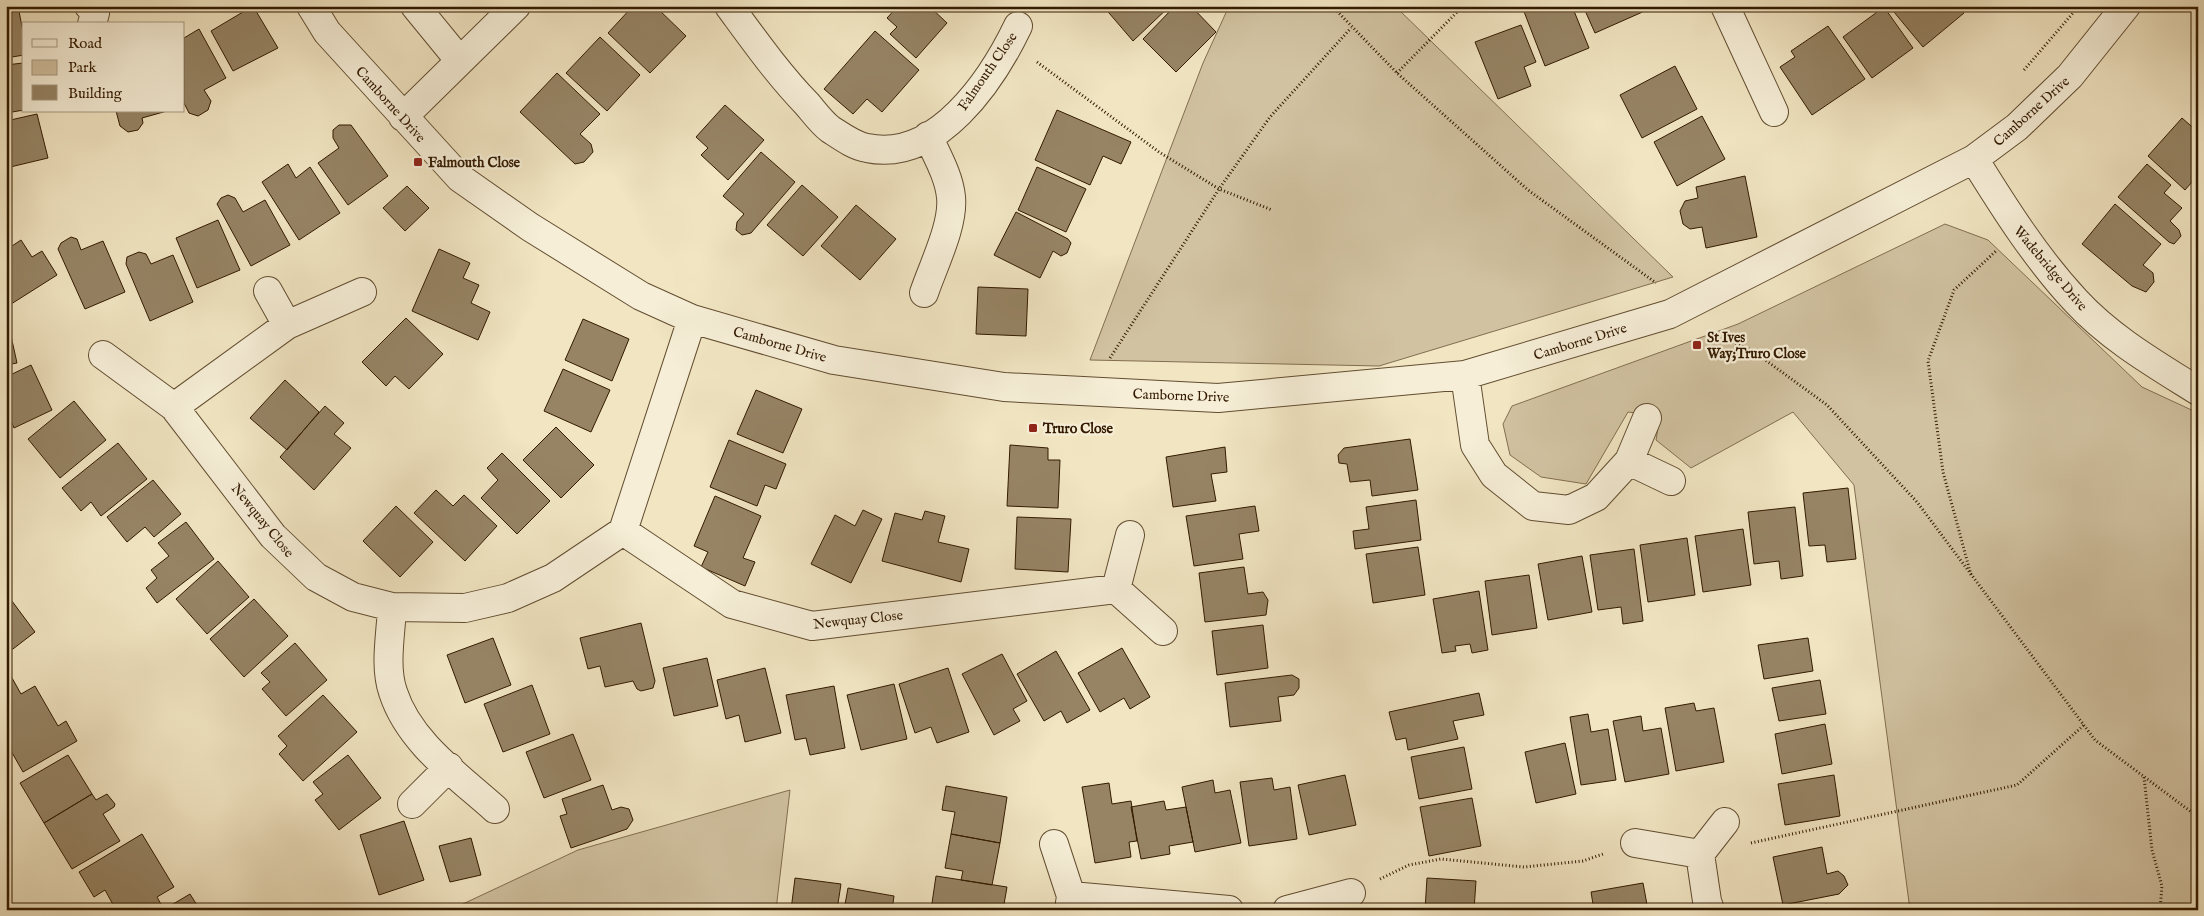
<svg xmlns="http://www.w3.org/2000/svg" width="2204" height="916" font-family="'IM FELL English',serif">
<rect width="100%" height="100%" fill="#f1e5c2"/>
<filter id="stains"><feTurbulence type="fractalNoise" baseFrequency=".004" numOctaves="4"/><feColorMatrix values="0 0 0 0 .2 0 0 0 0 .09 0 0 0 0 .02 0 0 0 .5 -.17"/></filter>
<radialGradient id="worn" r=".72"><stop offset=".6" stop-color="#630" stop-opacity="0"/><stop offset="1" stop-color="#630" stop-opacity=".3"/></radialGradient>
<path fill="#d1c2a1" stroke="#826e50" d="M 1229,6 L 1395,6 L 1673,277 L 1379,366 L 1090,360 L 1203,63 Z
M 1945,224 L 1988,240 L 2142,387 L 2198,413 L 2198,910 L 1910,910 L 1854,485 L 1793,412 L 1691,468 L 1656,440 L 1660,416 L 1628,412 L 1586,484 L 1541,477 L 1510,455 L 1503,424 L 1512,406 L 1738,324 Z
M 790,790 L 776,910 L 450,910 L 578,850 Z"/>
<path fill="#968465" stroke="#331a00" d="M 6,6 L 18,6 L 24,37 L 24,55 L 6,58 Z
M 253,6 L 278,48 L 233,71 L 211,31 Z
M 633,6 L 655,6 L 686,36 L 650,73 L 608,33 Z
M 898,6 L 929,6 L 947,23 L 916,58 L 890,34 L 897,27 L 887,18 Z
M 1103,6 L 1170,6 L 1133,41 Z
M 1175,6 L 1191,6 L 1216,32 L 1176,72 L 1143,39 Z
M 1530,6 L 1572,6 L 1589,48 L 1545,66 L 1523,9 Z
M 1583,6 L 1645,6 L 1647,10 L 1595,33 Z
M 1889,6 L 1959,6 L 1964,13 L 1923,47 Z
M 1884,7 L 1913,48 L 1872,78 L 1843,37 Z
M 1521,25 L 1536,62 L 1524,67 L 1531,86 L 1498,99 L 1475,42 Z
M 1828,26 L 1865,79 L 1812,115 L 1780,67 L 1795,57 L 1791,51 Z
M 199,29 L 226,78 L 204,90 L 211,101 L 208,110 L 198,116 L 189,113 L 184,103 L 184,38 Z
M 875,31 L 919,70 L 882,112 L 867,99 L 853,114 L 824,89 Z
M 600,37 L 640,75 L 607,111 L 566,73 Z
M 23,63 L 24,110 L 6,113 L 6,65 Z
M 1675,66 L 1697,109 L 1642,138 L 1620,95 Z
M 557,73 L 600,114 L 580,134 L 591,144 L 593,152 L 584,162 L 575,164 L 520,112 Z
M 725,105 L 764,140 L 728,180 L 701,155 L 708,148 L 696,137 Z
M 1057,110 L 1131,142 L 1121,164 L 1103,156 L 1090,185 L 1035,160 Z
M 116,111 L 167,111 L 142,118 L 143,123 L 138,130 L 128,132 L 120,126 Z
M 37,114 L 48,158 L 6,168 L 6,121 Z
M 1702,116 L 1725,159 L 1677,186 L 1654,142 Z
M 2182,118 L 2198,132 L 2198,175 L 2185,190 L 2148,156 Z
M 339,125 L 351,125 L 388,176 L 348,205 L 318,163 L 339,148 L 333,138 L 333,130 Z
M 761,152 L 795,182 L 751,233 L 742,235 L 736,230 L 737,222 L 744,214 L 723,196 Z
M 288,164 L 296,178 L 310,167 L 340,213 L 299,240 L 262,182 Z
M 2147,164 L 2171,185 L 2164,193 L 2182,208 L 2170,221 L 2179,230 L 2181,236 L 2174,244 L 2169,242 L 2118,197 Z
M 1037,167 L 1086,189 L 1066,232 L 1018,210 Z
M 1745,176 L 1757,237 L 1706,248 L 1702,227 L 1690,229 L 1683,224 L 1680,211 L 1685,201 L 1698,198 L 1696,187 Z
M 802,185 L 838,217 L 803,256 L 767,225 Z
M 407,186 L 429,208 L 405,231 L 383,208 Z
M 228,195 L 235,198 L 243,212 L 265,200 L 290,245 L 251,266 L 217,204 L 221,198 Z
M 2115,204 L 2161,244 L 2143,265 L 2153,273 L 2154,282 L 2146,292 L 2132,286 L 2082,244 Z
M 856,205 L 896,239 L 860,280 L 821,246 Z
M 1016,212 L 1068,239 L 1071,243 L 1067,253 L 1061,256 L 1053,251 L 1040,278 L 994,255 Z
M 218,220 L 240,270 L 197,288 L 176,238 Z
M 71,237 L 77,239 L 81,250 L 103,241 L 125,292 L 85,309 L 58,249 L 61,243 Z
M 21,240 L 32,257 L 42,251 L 57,275 L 8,306 L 6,243 L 9,248 Z
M 439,249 L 470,263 L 463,278 L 479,285 L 471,303 L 490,312 L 478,340 L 412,311 Z
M 139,252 L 146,254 L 151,264 L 173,255 L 193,302 L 150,321 L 126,264 L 127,257 Z
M 978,287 L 1028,289 L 1026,336 L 976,334 Z
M 6,313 L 17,363 L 6,365 Z
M 406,318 L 443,354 L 409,389 L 395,376 L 386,386 L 362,362 Z
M 583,319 L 629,339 L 612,381 L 565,360 Z
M 31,365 L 52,410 L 14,428 L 9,416 L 6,417 L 6,377 Z
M 563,369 L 610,390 L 591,432 L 544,411 Z
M 285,380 L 319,412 L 287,450 L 250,418 Z
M 756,390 L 802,409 L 783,453 L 737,434 Z
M 74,401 L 106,440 L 60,478 L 28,439 Z
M 325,406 L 344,423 L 334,434 L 351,448 L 314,490 L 280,457 Z
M 556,427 L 594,465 L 561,498 L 523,460 Z
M 1410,439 L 1418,490 L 1372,496 L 1370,480 L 1350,482 L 1347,464 L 1339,463 L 1338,455 L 1344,448 Z
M 729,440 L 786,464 L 776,489 L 765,485 L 757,506 L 710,487 Z
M 118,443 L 147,479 L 101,516 L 91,502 L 81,511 L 62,488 Z
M 1010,445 L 1048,448 L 1048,460 L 1060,460 L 1058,508 L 1007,506 Z
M 1225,447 L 1227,472 L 1211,474 L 1216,501 L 1173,507 L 1166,457 Z
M 502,453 L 550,501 L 517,534 L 481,498 L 498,480 L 487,468 Z
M 153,480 L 181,514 L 154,537 L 145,527 L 127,542 L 107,517 Z
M 1848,488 L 1856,559 L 1827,562 L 1825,545 L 1809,546 L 1803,493 Z
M 436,490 L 453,506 L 464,495 L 497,526 L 465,561 L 414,513 Z
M 715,496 L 761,516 L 743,558 L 755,562 L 745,586 L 701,567 L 708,552 L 694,546 Z
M 1416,500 L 1421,540 L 1355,549 L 1353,531 L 1369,529 L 1366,507 Z
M 396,506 L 433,542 L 400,577 L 363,541 Z
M 1255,506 L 1259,531 L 1239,534 L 1243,559 L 1194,566 L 1186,516 Z
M 1795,507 L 1803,576 L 1781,579 L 1779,561 L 1754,564 L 1748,512 Z
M 863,510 L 882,519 L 851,583 L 811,564 L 835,515 L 855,526 Z
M 925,511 L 945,516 L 938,542 L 969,549 L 961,582 L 882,561 L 895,513 L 922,520 Z
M 1017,517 L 1071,519 L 1068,572 L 1015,569 Z
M 186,522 L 214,559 L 157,603 L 146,588 L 157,578 L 151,570 L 169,556 L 158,543 Z
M 1743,529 L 1751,585 L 1703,592 L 1695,536 Z
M 1687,538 L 1695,595 L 1648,602 L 1640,545 Z
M 1418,547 L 1425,595 L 1373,603 L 1366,554 Z
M 1634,549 L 1643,621 L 1623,624 L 1621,607 L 1598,610 L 1590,555 Z
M 1582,556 L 1592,612 L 1548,620 L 1538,564 Z
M 218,561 L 249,597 L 207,634 L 176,599 Z
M 1244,567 L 1248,594 L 1263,592 L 1268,600 L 1266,615 L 1205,622 L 1199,573 Z
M 1529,575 L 1537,628 L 1492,635 L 1485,581 Z
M 1479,591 L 1488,650 L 1472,653 L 1470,644 L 1455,646 L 1456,651 L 1442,653 L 1433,599 Z
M 6,593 L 35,632 L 9,652 L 6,647 Z
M 254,599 L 288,636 L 244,677 L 210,639 Z
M 641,623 L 655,681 L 653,688 L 641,691 L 637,689 L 633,681 L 605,687 L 600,666 L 588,669 L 580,638 Z
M 1263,625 L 1268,668 L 1217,675 L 1212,631 Z
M 493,638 L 511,685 L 465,703 L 447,655 Z
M 1808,638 L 1813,671 L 1764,679 L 1758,645 Z
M 295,643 L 327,680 L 286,716 L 262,689 L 270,682 L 261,673 Z
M 1122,648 L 1150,697 L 1130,709 L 1124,698 L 1100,712 L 1078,673 Z
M 1056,651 L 1090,710 L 1067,723 L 1061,711 L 1044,721 L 1017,674 Z
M 1002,654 L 1027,701 L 1013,709 L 1020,721 L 994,735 L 962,674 Z
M 707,658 L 718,706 L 674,716 L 663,668 Z
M 765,668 L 781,733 L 745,742 L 739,715 L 726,719 L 717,680 Z
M 948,668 L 969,732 L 937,743 L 931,727 L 915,733 L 899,684 Z
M 7,669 L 21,694 L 35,686 L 58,726 L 66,721 L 77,741 L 23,772 L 6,742 Z
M 1292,675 L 1299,679 L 1299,688 L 1294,695 L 1278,697 L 1281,721 L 1230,727 L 1225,683 Z
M 1820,680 L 1826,714 L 1779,721 L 1772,688 Z
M 894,684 L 907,739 L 861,750 L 847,695 Z
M 532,685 L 550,734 L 503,752 L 484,704 Z
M 834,686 L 845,748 L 810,755 L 806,738 L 795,740 L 786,695 Z
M 1479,693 L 1484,715 L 1453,721 L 1458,739 L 1408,750 L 1406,738 L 1396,740 L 1389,712 Z
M 323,695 L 357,732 L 303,781 L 279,754 L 287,746 L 278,736 Z
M 1694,703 L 1696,711 L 1714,708 L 1724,762 L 1676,771 L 1665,708 Z
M 1588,714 L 1591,732 L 1608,729 L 1616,780 L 1581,785 L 1570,717 Z
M 1641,716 L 1643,731 L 1661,728 L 1669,774 L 1625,782 L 1613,721 Z
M 1825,724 L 1832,764 L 1782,774 L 1775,734 Z
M 573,734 L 591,780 L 544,798 L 526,752 Z
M 1565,743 L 1576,794 L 1536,803 L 1525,752 Z
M 1464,747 L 1472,789 L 1419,799 L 1411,757 Z
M 68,755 L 92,794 L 44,823 L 20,783 Z
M 348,755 L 381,798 L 339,830 L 315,800 L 323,794 L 313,782 Z
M 1345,775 L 1356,825 L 1309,835 L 1298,785 Z
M 1834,775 L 1840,816 L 1785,825 L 1778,784 Z
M 1272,778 L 1274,790 L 1290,787 L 1297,839 L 1249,846 L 1240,782 Z
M 1213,780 L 1215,793 L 1230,790 L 1241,843 L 1195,852 L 1182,787 Z
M 1109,783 L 1112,804 L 1131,801 L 1137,841 L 1129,842 L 1131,857 L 1095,863 L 1082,787 Z
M 603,785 L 612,810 L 621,807 L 629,809 L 633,820 L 627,829 L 571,848 L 560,816 L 567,814 L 562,799 Z
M 946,786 L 1007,797 L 1000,843 L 951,834 L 955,812 L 942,810 Z
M 92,794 L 96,800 L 107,794 L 115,804 L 114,807 L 103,814 L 120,841 L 72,869 L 44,823 Z
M 1472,798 L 1481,846 L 1429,856 L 1420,807 Z
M 1164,801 L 1166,810 L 1186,807 L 1193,842 L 1169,846 L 1170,854 L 1141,859 L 1131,807 Z
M 404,821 L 424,880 L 379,895 L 360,835 Z
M 142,834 L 174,887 L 157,897 L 162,906 L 155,910 L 116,910 L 105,890 L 94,897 L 79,872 Z
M 951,834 L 1000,843 L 992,885 L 961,880 L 963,871 L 945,868 Z
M 471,838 L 481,875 L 450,882 L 439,846 Z
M 1822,847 L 1827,874 L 1838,871 L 1844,876 L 1848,885 L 1839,894 L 1783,905 L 1773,857 Z
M 936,876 L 1007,887 L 1003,910 L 931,910 Z
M 795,878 L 841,884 L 837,910 L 791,910 Z
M 1427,878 L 1476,881 L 1474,910 L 1425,910 Z
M 1643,883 L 1648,910 L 1594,910 L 1591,892 Z
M 848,888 L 894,896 L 892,910 L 844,910 Z
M 190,894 L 200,910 L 163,910 Z
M 1827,904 L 1829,910 L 1803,910 Z"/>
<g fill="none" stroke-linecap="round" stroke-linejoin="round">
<g stroke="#624d30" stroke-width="30">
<path id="minor" d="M 89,6 L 95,13 L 92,24
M 311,6 L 327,32 L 460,178 L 530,227 L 641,296 L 692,319 L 834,360 L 1004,387 L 1218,398 L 1465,375 L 1670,314 L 1974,159 L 2017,127 L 2070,76 L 2126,6
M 415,6 L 460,61
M 729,6 C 754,40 778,74 807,104 C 814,112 821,122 830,129 C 841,136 854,146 867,148 C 937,163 992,80 1018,26
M 1725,6 L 1774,112
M 403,117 L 516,6
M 1974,159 C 2005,209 2036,258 2076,301 C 2110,338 2155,364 2198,391
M 268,291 L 287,325
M 924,293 C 933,266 954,225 951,197 C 949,176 937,156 928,136
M 103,355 L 174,407 L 273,536 L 316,577 L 353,597 L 392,607 L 465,608 L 508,598 L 553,578 L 623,531 L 692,319
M 1465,375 L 1475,445 L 1494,475 L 1533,506 L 1569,510 L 1596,497 L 1629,461 L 1647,418
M 174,407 L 287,325 L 362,292
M 1629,461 L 1671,481
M 623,531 L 732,604 L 812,626 L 1116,589
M 1130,535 L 1116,589 L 1163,631
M 392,607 C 391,634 384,666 393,692 C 409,742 457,775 495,809
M 412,804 L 449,767
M 1635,843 L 1700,854 L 1725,822
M 1054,844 L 1071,896 L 1069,910
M 1700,854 L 1707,901 L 1710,910
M 1071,896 L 1229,910
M 1287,910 L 1351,893"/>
</g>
<path stroke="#331a00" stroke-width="3" stroke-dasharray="1 2.5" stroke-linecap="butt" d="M 1332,6 L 1397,73 L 1528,190 L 1656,283
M 1037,62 L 1159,152 L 1219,189 L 1272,210
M 2024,70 L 2079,6
M 1397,73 L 1463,6
M 1710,332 L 1753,351 L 1827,405 L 1917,502 L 2095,740 L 2198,817
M 1110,358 L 1219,189 L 1270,117 L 1351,28
M 1971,575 L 1943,472 L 1928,361 L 1954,290 L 1996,251
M 2144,777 L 2152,850 L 2162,886 L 2160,910
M 1751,843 L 2017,785 L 2084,725
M 1380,879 L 1409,865 L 1441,859 L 1524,867 L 1583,861 L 1603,854"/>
<use href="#minor" stroke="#f6eed7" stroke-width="28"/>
</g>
<g fill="#8f2418" stroke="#f6eed7" stroke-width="2">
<rect x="413" y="157" width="10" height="10" rx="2.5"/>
<rect x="1692" y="340" width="10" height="10" rx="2.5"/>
<rect x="1028" y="423" width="10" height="10" rx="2.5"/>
</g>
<g text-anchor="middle" stroke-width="4.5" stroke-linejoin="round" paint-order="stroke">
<g font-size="14" fill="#331a00" stroke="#f6eed7">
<text transform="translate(987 71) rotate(-55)" y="5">Falmouth Close</text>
<text transform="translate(391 104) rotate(48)" y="5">Camborne Drive</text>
<text transform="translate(2031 111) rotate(-42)" y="5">Camborne Drive</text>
<text transform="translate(2051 268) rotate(50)" y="5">Wadebridge Drive</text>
<text transform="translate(1580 341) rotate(-17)" y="5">Camborne Drive</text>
<text transform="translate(780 344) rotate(16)" y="5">Camborne Drive</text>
<text transform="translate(1181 395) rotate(2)" y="5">Camborne Drive</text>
<text transform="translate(263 520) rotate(51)" y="5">Newquay Close</text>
<text transform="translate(858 619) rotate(-6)" y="5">Newquay Close</text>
</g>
<g font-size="14" font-weight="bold" fill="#331a00" stroke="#f6eed7" text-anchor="start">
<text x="428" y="167">Falmouth Close</text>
<text x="1707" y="342">St Ives<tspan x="1707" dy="16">Way;Truro Close</tspan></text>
<text x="1043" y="433">Truro Close</text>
</g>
</g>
<rect width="2204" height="916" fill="none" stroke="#f1e5c2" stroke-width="25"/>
<rect x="8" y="8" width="2189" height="901" fill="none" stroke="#331a00" stroke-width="2.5"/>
<rect x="12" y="12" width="2179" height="891" fill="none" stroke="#331a00"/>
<rect x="22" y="22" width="162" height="90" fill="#f6eed7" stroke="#a89981"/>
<rect x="32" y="39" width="25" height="8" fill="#f6eed7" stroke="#a89981"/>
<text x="68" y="48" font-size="15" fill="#331a00">Road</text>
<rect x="32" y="60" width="25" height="15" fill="#d1c2a1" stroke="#a89981"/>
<text x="68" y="72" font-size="15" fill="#331a00">Park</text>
<rect x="32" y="85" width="25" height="15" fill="#968465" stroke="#a89981"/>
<text x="68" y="98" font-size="15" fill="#331a00">Building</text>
<rect width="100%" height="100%" filter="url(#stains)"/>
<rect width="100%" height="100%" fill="url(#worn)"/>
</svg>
